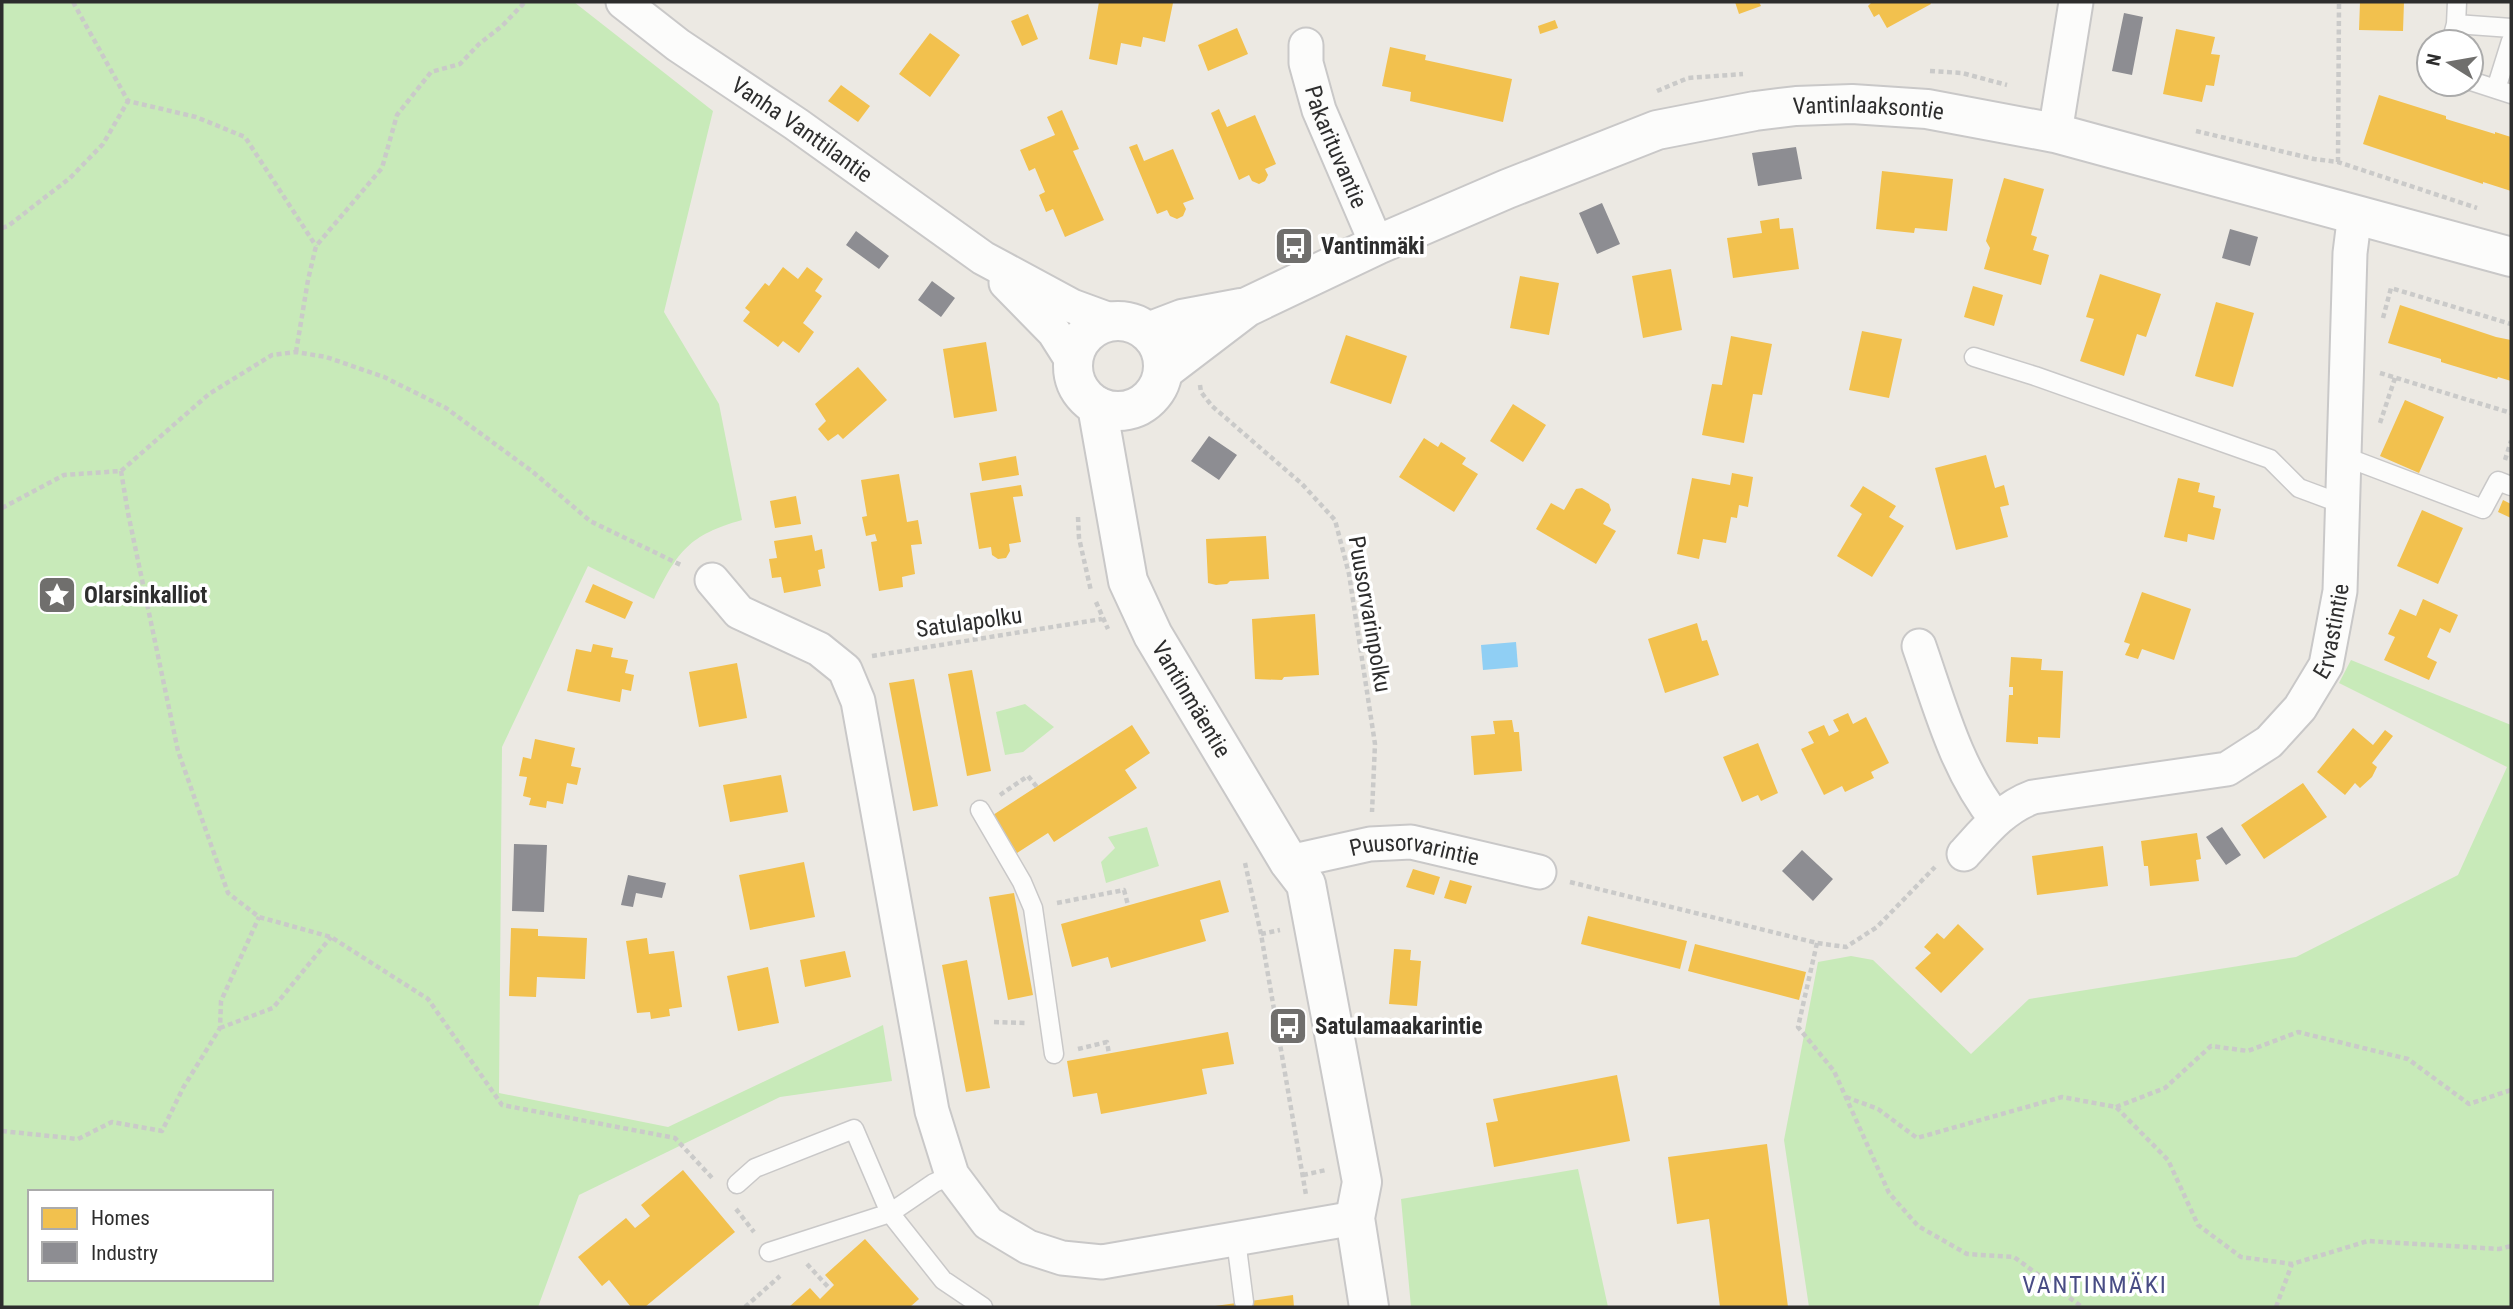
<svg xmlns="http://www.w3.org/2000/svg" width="2513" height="1309" font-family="'Roboto Condensed',sans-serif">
<rect width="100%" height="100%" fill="#ece9e3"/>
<path fill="#c8eab9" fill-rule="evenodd" d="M 2,2 L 574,2 L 713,111 L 664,312 L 719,404 L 742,520 C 689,535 678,551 654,599 L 588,566 L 502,747 L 499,1093 L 668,1127 L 883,1025 L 892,1081 L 780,1097 L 579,1195 L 538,1307 L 2,1307 ZM 30,1192 L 271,1192 L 271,1279 L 30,1279 Z
M 2351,660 L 2511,725 L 2511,1307 L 1809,1307 L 1784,1140 L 1818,962 L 1851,956 L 1873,960 L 1971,1054 L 2029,999 L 2296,957 L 2458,875 L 2507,767 L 2339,683 Z
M 1025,704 L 1054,727 L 1023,752 L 1005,755 L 996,712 Z
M 1147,827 L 1159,866 L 1106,883 L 1101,862 L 1115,848 L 1108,837 Z
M 1578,1169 L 1608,1307 L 1411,1307 L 1401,1199 Z"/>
<path fill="#90cff4" d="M 1516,642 L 1518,667 L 1483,670 L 1481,645 Z"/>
<path fill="#f2c14e" d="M 1099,2 L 1173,3 L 1165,42 L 1143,37 L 1141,47 L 1121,43 L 1117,65 L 1089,59 Z
M 1735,2 L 1759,2 L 1761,6 L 1739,14 Z
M 1872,2 L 1930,2 L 1931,4 L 1887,28 L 1879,14 L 1874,17 L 1868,6 Z
M 2360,2 L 2404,2 L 2403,31 L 2359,30 Z
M 1028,14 L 1038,39 L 1022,46 L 1011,21 Z
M 1555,20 L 1558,28 L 1540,34 L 1538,26 Z
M 1237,28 L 1248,54 L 1208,71 L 1198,45 Z
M 2176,29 L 2215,37 L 2211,54 L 2220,55 L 2214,86 L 2206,85 L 2202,102 L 2163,94 Z
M 930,33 L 960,55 L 930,97 L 899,74 Z
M 1390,47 L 1426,55 L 1425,60 L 1512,79 L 1503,122 L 1410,101 L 1411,92 L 1382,86 Z
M 841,85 L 870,106 L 858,122 L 828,101 Z
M 2379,95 L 2446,116 L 2446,119 L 2495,134 L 2495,132 L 2511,137 L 2511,191 L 2483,182 L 2483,184 L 2363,144 Z
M 1219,109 L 1227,127 L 1255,115 L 1276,164 L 1265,169 L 1268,175 L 1265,181 L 1259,184 L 1252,181 L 1249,175 L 1239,180 L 1211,113 Z
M 1062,110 L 1079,149 L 1073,151 L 1104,220 L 1065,237 L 1053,209 L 1046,212 L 1039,195 L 1045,192 L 1035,168 L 1029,171 L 1020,150 L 1055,135 L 1047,117 Z
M 1137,144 L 1144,161 L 1173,149 L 1194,199 L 1183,203 L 1186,209 L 1183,216 L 1177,219 L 1170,216 L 1167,210 L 1157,214 L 1129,147 Z
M 1882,171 L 1953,179 L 1947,231 L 1915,228 L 1914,233 L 1876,229 Z
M 2004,178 L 2044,189 L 2031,235 L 2037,237 L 2033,250 L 2049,255 L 2041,285 L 1984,269 L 1990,248 L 1986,241 Z
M 1779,218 L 1780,229 L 1793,228 L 1799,269 L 1733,278 L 1727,238 L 1762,233 L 1760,221 Z
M 783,267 L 798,279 L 807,267 L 823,279 L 815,291 L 822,296 L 803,323 L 814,332 L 799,353 L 783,341 L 778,347 L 743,321 L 750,312 L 745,308 L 765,283 L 769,286 Z
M 1671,269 L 1682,330 L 1643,338 L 1632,276 Z
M 2100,274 L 2161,294 L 2146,337 L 2137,334 L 2124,376 L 2080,361 L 2094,319 L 2086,317 Z
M 1520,276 L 1559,283 L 1549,335 L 1510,328 Z
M 1973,286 L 2003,295 L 1994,326 L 1964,317 Z
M 2216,302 L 2254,313 L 2233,387 L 2195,376 Z
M 2400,305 L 2496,337 L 2511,340 L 2511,381 L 2498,377 L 2497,379 L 2441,362 L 2441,359 L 2388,343 Z
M 1862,331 L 1902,339 L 1889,398 L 1849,390 Z
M 1346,335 L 1407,356 L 1391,404 L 1330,383 Z
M 1731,336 L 1772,344 L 1762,395 L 1753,394 L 1744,443 L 1702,435 L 1712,384 L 1722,385 Z
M 986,342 L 997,411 L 954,418 L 943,349 Z
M 858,367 L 887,400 L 843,439 L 838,434 L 828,441 L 818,429 L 826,421 L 815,404 Z
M 2405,400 L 2444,417 L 2419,473 L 2380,456 Z
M 1513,404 L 1546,425 L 1523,462 L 1490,441 Z
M 1424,438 L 1438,447 L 1441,442 L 1466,458 L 1462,464 L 1478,474 L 1454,512 L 1399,477 Z
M 1986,455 L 1995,488 L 2004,485 L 2009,505 L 2000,507 L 2008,537 L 1956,550 L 1935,468 Z
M 1016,456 L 1019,475 L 982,481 L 979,463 Z
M 1732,473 L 1753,477 L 1748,507 L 1739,505 L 1737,518 L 1731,517 L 1726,543 L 1703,539 L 1699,559 L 1677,554 L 1692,478 L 1730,485 Z
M 899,474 L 907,522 L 918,520 L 922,544 L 911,545 L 915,574 L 902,577 L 903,587 L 879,591 L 871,542 L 877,541 L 875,534 L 866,536 L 862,517 L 867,516 L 861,480 Z
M 2178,478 L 2200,483 L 2198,492 L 2215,496 L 2213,507 L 2221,509 L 2214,540 L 2188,534 L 2187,542 L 2164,537 Z
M 1021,485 L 1023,496 L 1013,497 L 1021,542 L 1009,544 L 1010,551 L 1006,558 L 998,559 L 992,555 L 991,547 L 979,549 L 970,493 Z
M 1863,486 L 1896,506 L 1889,517 L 1904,526 L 1872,577 L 1837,556 L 1862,514 L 1850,506 Z
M 1582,488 L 1609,504 L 1611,510 L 1603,524 L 1616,531 L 1596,564 L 1536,529 L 1551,503 L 1564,510 L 1576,489 Z
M 796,496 L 801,524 L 775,528 L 770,501 Z
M 2503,500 L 2511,504 L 2511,518 L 2498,512 Z
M 2422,510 L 2463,528 L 2438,584 L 2397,566 Z
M 812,535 L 815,551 L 822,549 L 825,568 L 818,570 L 821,586 L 784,593 L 781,577 L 772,578 L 769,559 L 777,558 L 774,541 Z
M 1266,536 L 1269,579 L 1230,581 L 1227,584 L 1216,585 L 1208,583 L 1206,539 Z
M 593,584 L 633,602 L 625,619 L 585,602 Z
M 2142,592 L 2191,609 L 2174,660 L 2142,649 L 2138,659 L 2125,655 L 2130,644 L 2124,642 Z
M 2423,599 L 2458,615 L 2450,633 L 2440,628 L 2427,657 L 2437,662 L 2429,680 L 2384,660 L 2395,637 L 2388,634 L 2400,609 L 2416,616 Z
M 1315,614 L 1319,675 L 1284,677 L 1282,680 L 1255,679 L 1252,619 Z
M 1697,623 L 1702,641 L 1707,640 L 1719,675 L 1665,693 L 1648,639 Z
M 593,644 L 613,648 L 611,657 L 628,660 L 625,673 L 634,675 L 631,691 L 622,689 L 620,702 L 567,691 L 576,649 L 591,652 Z
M 2011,657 L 2042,659 L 2041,670 L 2063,671 L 2060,738 L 2038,737 L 2038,744 L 2006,742 L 2009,695 L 2013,695 L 2013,687 L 2009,687 Z
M 737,663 L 747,718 L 699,727 L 689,672 Z
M 972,670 L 991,771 L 967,776 L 948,674 Z
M 914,679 L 938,806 L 913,811 L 889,683 Z
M 1848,713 L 1853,724 L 1866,717 L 1889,763 L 1871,772 L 1874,778 L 1845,792 L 1842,786 L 1824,795 L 1801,749 L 1814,743 L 1808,732 L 1824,725 L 1829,736 L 1839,731 L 1833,720 Z
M 1512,720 L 1514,732 L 1519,732 L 1522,771 L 1474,775 L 1471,736 L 1495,734 L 1493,721 Z
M 1132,725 L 1150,753 L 1125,770 L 1137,788 L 1054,842 L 1048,833 L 1017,853 L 993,815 Z
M 2353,728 L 2373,745 L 2385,730 L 2393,736 L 2372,763 L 2377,767 L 2372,777 L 2360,788 L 2355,783 L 2345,795 L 2317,772 Z
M 535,739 L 575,748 L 571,766 L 581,768 L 577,785 L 567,783 L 563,804 L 547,801 L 546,808 L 529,805 L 531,798 L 523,796 L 527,777 L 519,776 L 523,757 L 531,759 Z
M 1758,743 L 1778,793 L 1761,801 L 1758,795 L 1742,802 L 1723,757 Z
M 781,775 L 788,812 L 730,822 L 723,785 Z
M 2303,783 L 2327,817 L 2264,859 L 2241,825 Z
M 2197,833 L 2201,859 L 2196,860 L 2199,881 L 2150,886 L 2148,866 L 2144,866 L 2141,841 Z
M 2103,846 L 2108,886 L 2037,895 L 2032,856 Z
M 804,862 L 815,917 L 750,930 L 739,875 Z
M 1413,869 L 1440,877 L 1434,895 L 1406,887 Z
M 1220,880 L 1229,912 L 1200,920 L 1206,941 L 1111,968 L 1108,957 L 1072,967 L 1061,924 Z
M 1450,880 L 1472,886 L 1466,904 L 1444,898 Z
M 1014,893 L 1033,995 L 1008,1000 L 989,897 Z
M 1588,916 L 1687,941 L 1680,969 L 1581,944 Z
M 1958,924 L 1984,949 L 1941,993 L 1915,968 L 1931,953 L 1924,947 L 1937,933 L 1944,939 Z
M 511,928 L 538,929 L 538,936 L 587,938 L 585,979 L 537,977 L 536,997 L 509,996 Z
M 647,938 L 649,954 L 674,951 L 682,1007 L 669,1009 L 670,1016 L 651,1019 L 650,1012 L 637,1013 L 626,941 Z
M 1695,944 L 1806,972 L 1799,1000 L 1688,971 Z
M 1394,949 L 1411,950 L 1410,960 L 1421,961 L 1417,1006 L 1389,1004 Z
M 845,951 L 851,977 L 805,987 L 800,960 Z
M 967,960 L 990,1088 L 966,1092 L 942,965 Z
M 768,967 L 779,1023 L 738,1031 L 727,976 Z
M 1228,1032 L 1234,1064 L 1202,1069 L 1207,1094 L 1101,1114 L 1097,1093 L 1073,1097 L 1067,1061 Z
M 1617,1075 L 1630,1141 L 1494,1167 L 1486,1123 L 1498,1121 L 1493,1099 Z
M 1767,1144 L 1788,1307 L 1720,1307 L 1709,1219 L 1677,1224 L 1668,1157 Z
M 683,1170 L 735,1232 L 645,1307 L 631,1307 L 609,1280 L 602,1286 L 578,1257 L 626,1218 L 635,1228 L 650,1216 L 641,1205 Z
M 865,1239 L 919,1299 L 910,1307 L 789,1307 L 810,1288 L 820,1299 L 834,1285 L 825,1275 Z
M 1293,1295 L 1294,1307 L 1216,1307 L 1215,1306 Z"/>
<path fill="#8d8d92" d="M 2124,13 L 2143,17 L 2132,75 L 2112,71 Z
M 1796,147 L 1802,179 L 1758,186 L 1752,153 Z
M 1602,203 L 1620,244 L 1597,254 L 1579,213 Z
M 2230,229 L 2258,237 L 2250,266 L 2222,258 Z
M 856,231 L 889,256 L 879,269 L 846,245 Z
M 932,281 L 955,298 L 941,317 L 918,300 Z
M 1209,436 L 1237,455 L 1219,480 L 1191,461 Z
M 2222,827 L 2241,855 L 2226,865 L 2206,837 Z
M 514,844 L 547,845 L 544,912 L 512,911 Z
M 1802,850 L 1833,879 L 1813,901 L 1782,871 Z
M 628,875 L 666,883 L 662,898 L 636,893 L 633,907 L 621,905 Z"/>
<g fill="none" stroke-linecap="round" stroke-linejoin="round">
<g stroke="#c9c8c8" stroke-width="21">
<path id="service" d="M 2457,2 L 2456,24 L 2511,28
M 2451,42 L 2456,24
M 2471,81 L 2511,94
M 2496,89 L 2511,41
M 1974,357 L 2035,376 L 2270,459 L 2299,488 L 2342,504
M 2343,456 L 2483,509 L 2498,481 L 2511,486
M 980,810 L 1022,882 L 1033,908 L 1054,1054
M 737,1184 L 755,1168 L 854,1129 L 890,1213 L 943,1280 L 983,1307
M 1236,1240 L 1244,1302
M 769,1252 L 890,1213 L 934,1183 L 952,1175"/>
</g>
<g stroke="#c9c8c8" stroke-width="37">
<g id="minor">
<path id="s1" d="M 623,2 L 678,45 L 796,124 L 983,258 L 1072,306 L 1113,321"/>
<path id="s2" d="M 1306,45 L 1306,63 L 1319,110 L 1377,245"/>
<path d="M 2055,133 L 2076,2"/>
<path d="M 1006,283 L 1054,332 L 1073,362"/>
<path d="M 712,580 L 739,612 L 819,649 L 845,670 L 858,701 L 932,1111 L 952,1175 L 988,1223 L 1028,1247 L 1062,1258 L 1102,1262 L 1355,1218"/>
<path d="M 1919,646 C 1940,706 1956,769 1996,819"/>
<path id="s3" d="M 1964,854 C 1985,831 2003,808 2033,797 L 2227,769 L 2269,742 L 2300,708 L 2326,665 L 2340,591 L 2350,253 L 2355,213"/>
<path id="s4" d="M 1289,862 L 1370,844 L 1411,842 L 1539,872"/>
</g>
</g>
<g stroke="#c9c8c8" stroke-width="42">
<g id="tertiary">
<circle cx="1118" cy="366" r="45"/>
<path d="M 1148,332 L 1182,319 L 1241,308"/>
<path id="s5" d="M 1163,371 L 1247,307 L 1377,245 L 1507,189 L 1657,130 L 1755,111 L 1796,106 L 1852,104 L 1927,109 L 2055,133 L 2511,257"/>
<path id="s6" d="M 1097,406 L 1128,581 L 1153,635 L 1289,862 L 1306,884 L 1362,1182 L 1355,1218 L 1369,1307"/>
</g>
</g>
<path stroke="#cacac9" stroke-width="4.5" stroke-dasharray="5 3.5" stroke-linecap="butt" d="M 73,2 L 128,101 L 196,117 L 245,137 L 316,246
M 1930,71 L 1962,73 L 2007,85
M 1657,91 L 1688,78 L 1743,74
M 2196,131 L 2314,159 L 2338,162 L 2477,208
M 2338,162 L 2339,2
M 2,228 L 8,226 L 70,178 L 103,144 L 128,101
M 2383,318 L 2391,288 L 2511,324
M 296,352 L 308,280 L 316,246 L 382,168 L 397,115 L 431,72 L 460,64 L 479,44 L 502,26 L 525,2
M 2380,373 L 2511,413
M 1200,385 L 1201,392 L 1212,406 L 1302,484 L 1335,520 L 1349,574 L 1375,744 L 1372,812
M 2380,423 L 2395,378
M 2505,460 L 2511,441
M 121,471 L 128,513 L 178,751 L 228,893 L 259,917 L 331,937 L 428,999 L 502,1105 L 675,1138 L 714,1180
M 2,508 L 64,475 L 121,471 L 209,394 L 272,355 L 296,352 L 326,357 L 384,377 L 446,408 L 533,472 L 590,521 L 683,566
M 1078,517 L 1079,538 L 1091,591
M 1096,602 L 1108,629
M 872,656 L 1102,619
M 1000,795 L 1028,776 L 1037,787
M 1245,863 L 1261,934 L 1306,1195
M 1570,882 L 1817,943 L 1846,947 L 1877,927 L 1935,867
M 1057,903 L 1124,890 L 1128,905
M 1261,934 L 1280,930
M 1817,943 L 1798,1027 L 1834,1071 L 1889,1193 L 1918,1226 L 1967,1254 L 2014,1257 L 2082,1307
M 994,1022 L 1025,1023
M 220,1028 L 273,1008 L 331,937
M 1078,1049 L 1107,1042 L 1109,1054
M 1846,1097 L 1878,1109 L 1917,1138 L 2062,1097 L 2116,1107 L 2168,1160 L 2198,1225 L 2241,1257 L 2292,1264 L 2368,1241 L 2499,1249 L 2511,1246
M 2116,1107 L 2165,1088 L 2211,1046 L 2248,1051 L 2298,1032 L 2408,1059 L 2469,1104 L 2511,1090
M 2,1131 L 78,1139 L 112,1122 L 162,1131 L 183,1088 L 220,1028 L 221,1001 L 259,917
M 1303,1175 L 1326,1170
M 736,1209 L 754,1232
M 807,1264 L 830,1289
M 745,1307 L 780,1276
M 2276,1307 L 2292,1264"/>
<use href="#service" stroke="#fcfcfb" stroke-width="18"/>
<use href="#minor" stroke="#fcfcfb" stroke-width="33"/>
<use href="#tertiary" stroke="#fcfcfb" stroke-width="38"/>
</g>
<defs>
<g id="bus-square" transform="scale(2.0125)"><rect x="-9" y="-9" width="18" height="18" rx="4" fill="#706f6d" stroke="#fff"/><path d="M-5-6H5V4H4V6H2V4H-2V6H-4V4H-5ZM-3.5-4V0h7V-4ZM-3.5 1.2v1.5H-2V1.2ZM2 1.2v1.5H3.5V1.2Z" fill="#fff"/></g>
<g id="sight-square" transform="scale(2.0125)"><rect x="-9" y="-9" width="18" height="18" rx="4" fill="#706f6d" stroke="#fff"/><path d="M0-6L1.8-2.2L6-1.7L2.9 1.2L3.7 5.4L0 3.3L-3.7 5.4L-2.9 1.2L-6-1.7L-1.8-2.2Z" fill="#fff"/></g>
</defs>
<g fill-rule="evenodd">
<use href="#bus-square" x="1294" y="246"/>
<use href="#sight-square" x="57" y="595"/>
<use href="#bus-square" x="1288" y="1026"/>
</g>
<g text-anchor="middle" stroke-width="7" stroke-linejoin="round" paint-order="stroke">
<g font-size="23" fill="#2d2d2d" stroke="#fff">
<text dy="8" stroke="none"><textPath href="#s5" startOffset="766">Vantinlaaksontie</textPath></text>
<text dy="8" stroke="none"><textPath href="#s1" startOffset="220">Vanha Vanttilantie</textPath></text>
<text dy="8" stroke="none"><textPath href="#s2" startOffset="107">Pakarituvantie</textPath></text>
<text transform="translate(1370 614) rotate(80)" y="8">Puusorvarinpolku</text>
<text transform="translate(969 622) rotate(-8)" y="8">Satulapolku</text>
<text dy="8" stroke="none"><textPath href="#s3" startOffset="467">Ervastintie</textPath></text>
<text dy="8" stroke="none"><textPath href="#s6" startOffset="312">Vantinmäentie</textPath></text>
<text dy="8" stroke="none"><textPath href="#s4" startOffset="128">Puusorvarintie</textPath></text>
</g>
<g font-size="23" font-weight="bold" fill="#2d2d2d" stroke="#fff" text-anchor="start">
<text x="1321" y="254">Vantinmäki</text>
<text x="84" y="603">Olarsinkalliot</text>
<text x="1315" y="1034">Satulamaakarintie</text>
</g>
<g font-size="24" letter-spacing="2" fill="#484c84" stroke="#fff">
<text x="2095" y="1293">VANTINMÄKI</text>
</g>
</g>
<rect width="2513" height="1309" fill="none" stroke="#2d2d2d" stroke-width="7"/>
<rect x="28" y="1190" width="245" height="91" fill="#ffffff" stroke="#ababab" stroke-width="2"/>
<rect x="42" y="1208" width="35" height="21" fill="#f2c14e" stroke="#ababab" stroke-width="2"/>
<text x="91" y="1225" font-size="21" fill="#2d2d2d">Homes</text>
<rect x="42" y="1242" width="35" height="21" fill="#8d8d92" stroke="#ababab" stroke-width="2"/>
<text x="91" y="1260" font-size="21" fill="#2d2d2d">Industry</text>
<g transform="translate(2450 63) rotate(281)"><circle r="33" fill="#ffffff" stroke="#ababab" stroke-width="2"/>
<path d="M0-5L12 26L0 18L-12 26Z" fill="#706f6d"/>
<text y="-10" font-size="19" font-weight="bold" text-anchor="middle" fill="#2d2d2d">N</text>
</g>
</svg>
